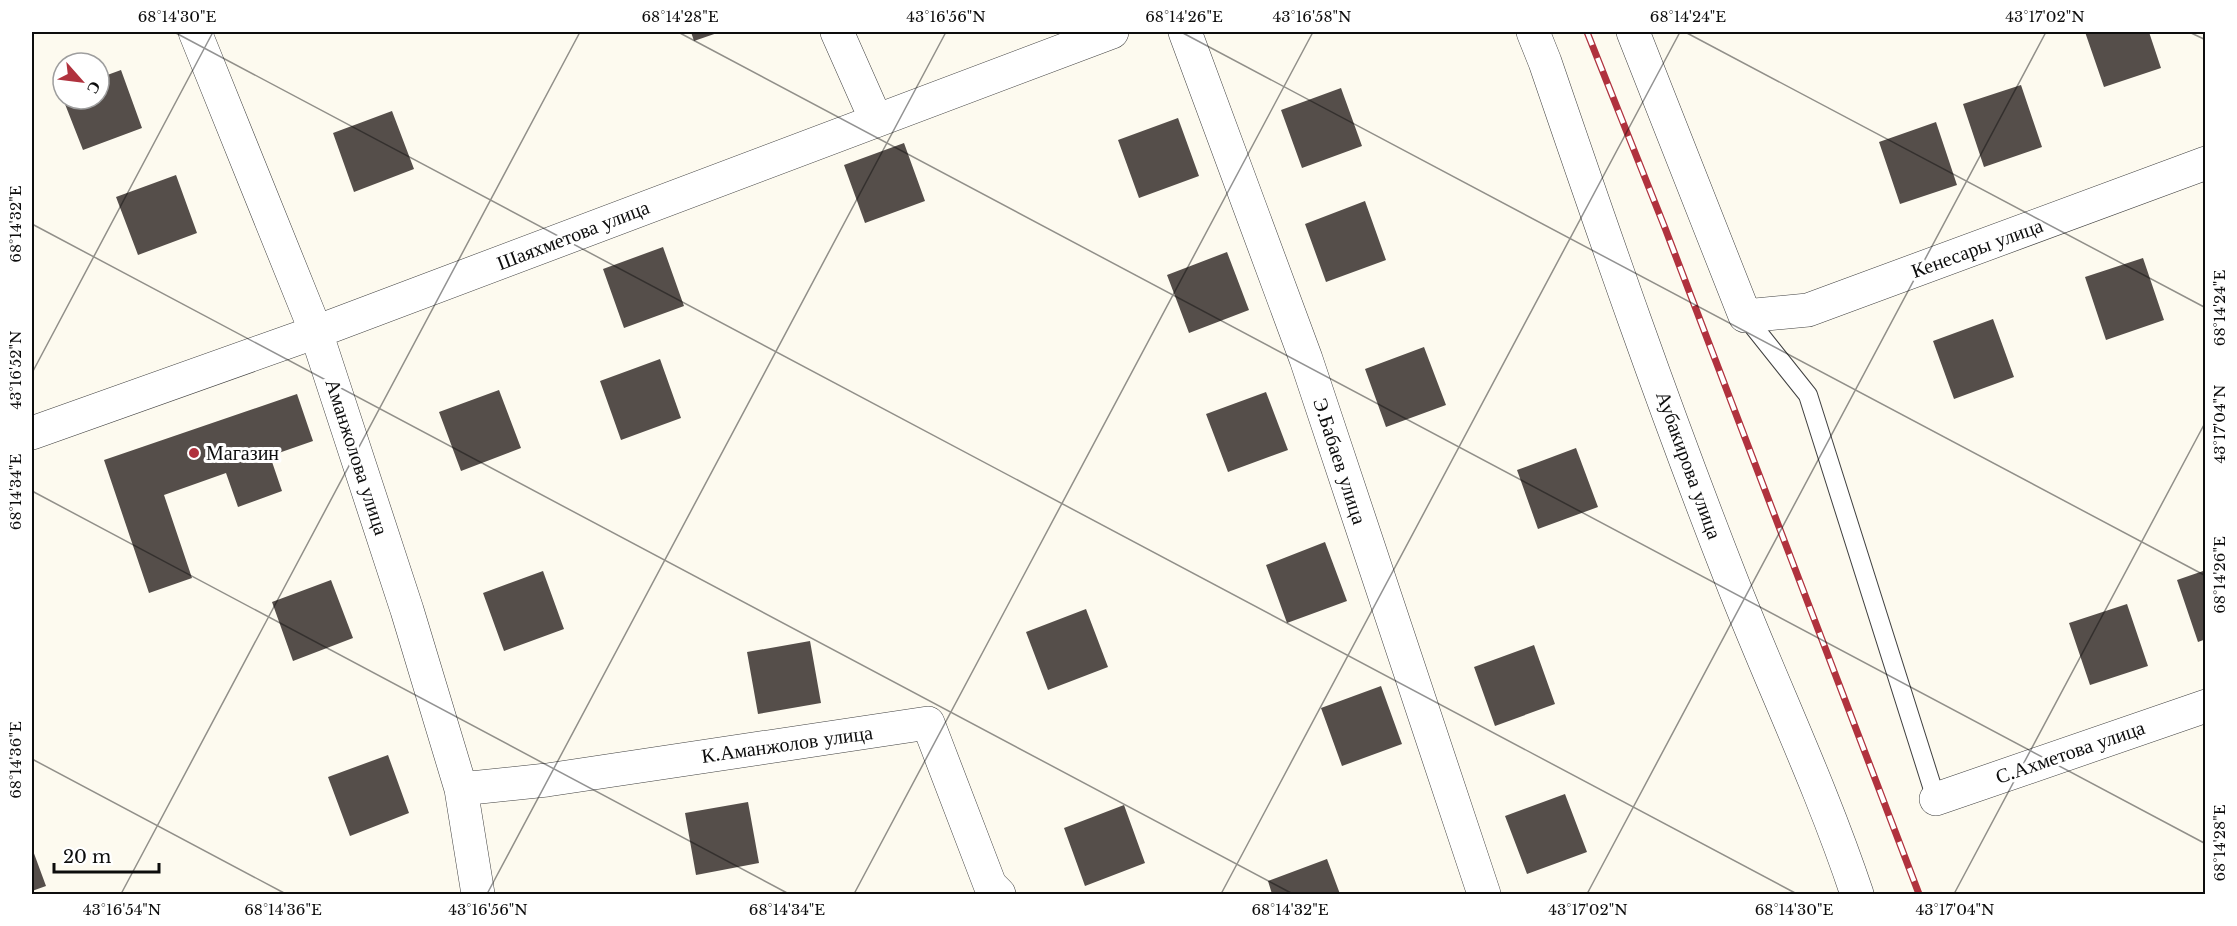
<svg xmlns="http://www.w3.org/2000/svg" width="2237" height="926" font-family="'Libre Baskerville',serif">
<rect width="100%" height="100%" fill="#fdfaef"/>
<path fill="#554e4a" d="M 691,32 L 720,32 L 694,41 Z
M 2085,32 L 2149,32 L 2161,68 L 2104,87 Z
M 121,70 L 142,128 L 83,150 L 63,99 L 99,99 L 99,78 Z
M 2021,85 L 2042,147 L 1984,167 L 1963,104 Z
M 1341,88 L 1362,146 L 1302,168 L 1281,110 Z
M 392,111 L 414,169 L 354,192 L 333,133 Z
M 1178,118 L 1199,176 L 1139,198 L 1118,140 Z
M 1936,122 L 1957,185 L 1900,204 L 1879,142 Z
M 904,143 L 925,201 L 865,223 L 844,165 Z
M 176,175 L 197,233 L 138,255 L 116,197 Z
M 1365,201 L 1386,260 L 1326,282 L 1305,224 Z
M 663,247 L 684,306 L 624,328 L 603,269 Z
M 1227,252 L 1249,310 L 1189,333 L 1167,275 Z
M 2143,258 L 2164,320 L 2106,340 L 2085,277 Z
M 1993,319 L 2014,377 L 1954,399 L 1933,341 Z
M 1424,347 L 1446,405 L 1386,427 L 1365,369 Z
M 660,359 L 681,418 L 621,440 L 600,381 Z
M 499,390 L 521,448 L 461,471 L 439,412 Z
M 1266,392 L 1288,450 L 1228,472 L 1206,414 Z
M 297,394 L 313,441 L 270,456 L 282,491 L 238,507 L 226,473 L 164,495 L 192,578 L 149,593 L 104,460 Z
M 1576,448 L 1598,507 L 1538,529 L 1517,470 Z
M 1325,542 L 1347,601 L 1287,623 L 1266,565 Z
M 2206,570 L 2206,639 L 2198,642 L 2177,580 Z
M 543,571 L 564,629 L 504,651 L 483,593 Z
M 331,580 L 353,638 L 293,661 L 272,602 Z
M 2127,604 L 2148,666 L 2090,685 L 2069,623 Z
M 1086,609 L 1108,667 L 1048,690 L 1026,632 Z
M 810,641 L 821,703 L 758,714 L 747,652 Z
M 1534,645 L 1555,704 L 1495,726 L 1474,667 Z
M 1381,686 L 1402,744 L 1342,766 L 1321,708 Z
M 388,755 L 409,813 L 350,836 L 328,777 Z
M 1565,794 L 1587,852 L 1527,874 L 1505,816 Z
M 748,802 L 759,863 L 696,875 L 685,813 Z
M 1124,805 L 1145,863 L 1085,886 L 1064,828 Z
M 32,848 L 46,886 L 32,891 Z
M 1327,859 L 1340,894 L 1272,894 L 1268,881 Z"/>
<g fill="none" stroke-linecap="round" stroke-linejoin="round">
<g stroke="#404040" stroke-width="20">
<path id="service" d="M 1745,316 L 1808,395 L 1936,799"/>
</g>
<g stroke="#404040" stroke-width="34">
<path id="minor" d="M 195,32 L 316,332 L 407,610 L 461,789 L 478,894
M 837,32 L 876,120
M 1185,32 L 1306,359 L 1484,894
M 1533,32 L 1545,62 C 1604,235 1664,408 1731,579 C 1772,684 1821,786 1857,894
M 1633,32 L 1745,316 L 1808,310 L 2206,163
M 32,433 L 316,332 L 1112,32
M 461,789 L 547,780 L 928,723 L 990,885 L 999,894
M 1936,799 L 2206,706"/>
</g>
<use href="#service" stroke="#fff" stroke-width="18"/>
<use href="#minor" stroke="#fff" stroke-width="33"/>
<g stroke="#b0323e" stroke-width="7">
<path id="rail" d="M 1587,32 L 1665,228 L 1919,894"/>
</g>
<use href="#rail" stroke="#fff" stroke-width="4.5" stroke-dasharray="14" stroke-linecap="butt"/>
</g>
<path fill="none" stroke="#0d0d0d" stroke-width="1.5" stroke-opacity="0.45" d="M 174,32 L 1797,894M 678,32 L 2206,844M 1181,32 L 2206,576M 1685,32 L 2206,308M 2189,32 L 2206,40M 32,224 L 1293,894M 32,373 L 213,32M 32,491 L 789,894M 32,759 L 286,894M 121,894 L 580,32M 487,894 L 946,32M 854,894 L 1313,32M 1221,894 L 1680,32M 1587,894 L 2046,32M 1954,894 L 2206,421"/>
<circle fill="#b0323e" stroke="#fff" stroke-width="2" cx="194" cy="453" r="6"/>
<g text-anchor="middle" stroke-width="6" stroke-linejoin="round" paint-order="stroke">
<g font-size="20" fill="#0d0d0d" stroke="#fff">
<text transform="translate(573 235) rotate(-21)" y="7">Шаяхметова улица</text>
<text transform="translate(1977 248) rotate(-20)" y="7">Кенесары улица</text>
<text transform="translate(357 457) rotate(72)" y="7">Аманжолова улица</text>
<text transform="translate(1340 461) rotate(72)" y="7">Э.Бабаев улица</text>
<text transform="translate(1689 465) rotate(70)" y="7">Аубакирова улица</text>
<text transform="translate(787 744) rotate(-8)" y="7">К.Аманжолов улица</text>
<text transform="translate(2070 752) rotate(-19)" y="7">С.Ахметова улица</text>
</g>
<g font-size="20" fill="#0d0d0d" stroke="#fff" text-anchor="start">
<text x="206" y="460">Магазин</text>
</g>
</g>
<rect width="2237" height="926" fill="none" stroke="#ffffff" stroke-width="66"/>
<g transform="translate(81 81) rotate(118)"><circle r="28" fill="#ffffff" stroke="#9e9e9e" stroke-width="1.5"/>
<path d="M0-4.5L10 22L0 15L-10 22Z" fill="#b0323e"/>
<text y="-9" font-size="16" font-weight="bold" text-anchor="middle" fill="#0d0d0d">С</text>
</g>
<path d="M54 863v9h105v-9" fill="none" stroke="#0d0d0d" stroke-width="3"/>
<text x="63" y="863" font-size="18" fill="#0d0d0d" stroke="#ffffff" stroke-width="4.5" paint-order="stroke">20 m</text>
<rect x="33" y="33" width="2171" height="860" fill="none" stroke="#0d0d0d" stroke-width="2"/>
<g font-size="15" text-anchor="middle" fill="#0d0d0d">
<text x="177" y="22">68°14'30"E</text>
<text x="680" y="22">68°14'28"E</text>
<text x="946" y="22">43°16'56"N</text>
<text x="1184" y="22">68°14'26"E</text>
<text x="1312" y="22">43°16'58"N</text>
<text x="1688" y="22">68°14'24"E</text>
<text x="2045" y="22">43°17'02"N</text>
<text transform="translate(16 224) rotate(-90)" y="5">68°14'32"E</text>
<text transform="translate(2220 308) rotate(-90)" y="5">68°14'24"E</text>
<text transform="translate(16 370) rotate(-90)" y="5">43°16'52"N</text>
<text transform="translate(2220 424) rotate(-90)" y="5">43°17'04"N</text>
<text transform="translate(16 492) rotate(-90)" y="5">68°14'34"E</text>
<text transform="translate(2220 575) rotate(-90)" y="5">68°14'26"E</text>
<text transform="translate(16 760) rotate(-90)" y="5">68°14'36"E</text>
<text transform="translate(2220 843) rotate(-90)" y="5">68°14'28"E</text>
<text x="122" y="915">43°16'54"N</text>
<text x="283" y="915">68°14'36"E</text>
<text x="488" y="915">43°16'56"N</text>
<text x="787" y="915">68°14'34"E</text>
<text x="1290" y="915">68°14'32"E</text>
<text x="1588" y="915">43°17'02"N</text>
<text x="1794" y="915">68°14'30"E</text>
<text x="1955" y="915">43°17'04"N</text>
</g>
</svg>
